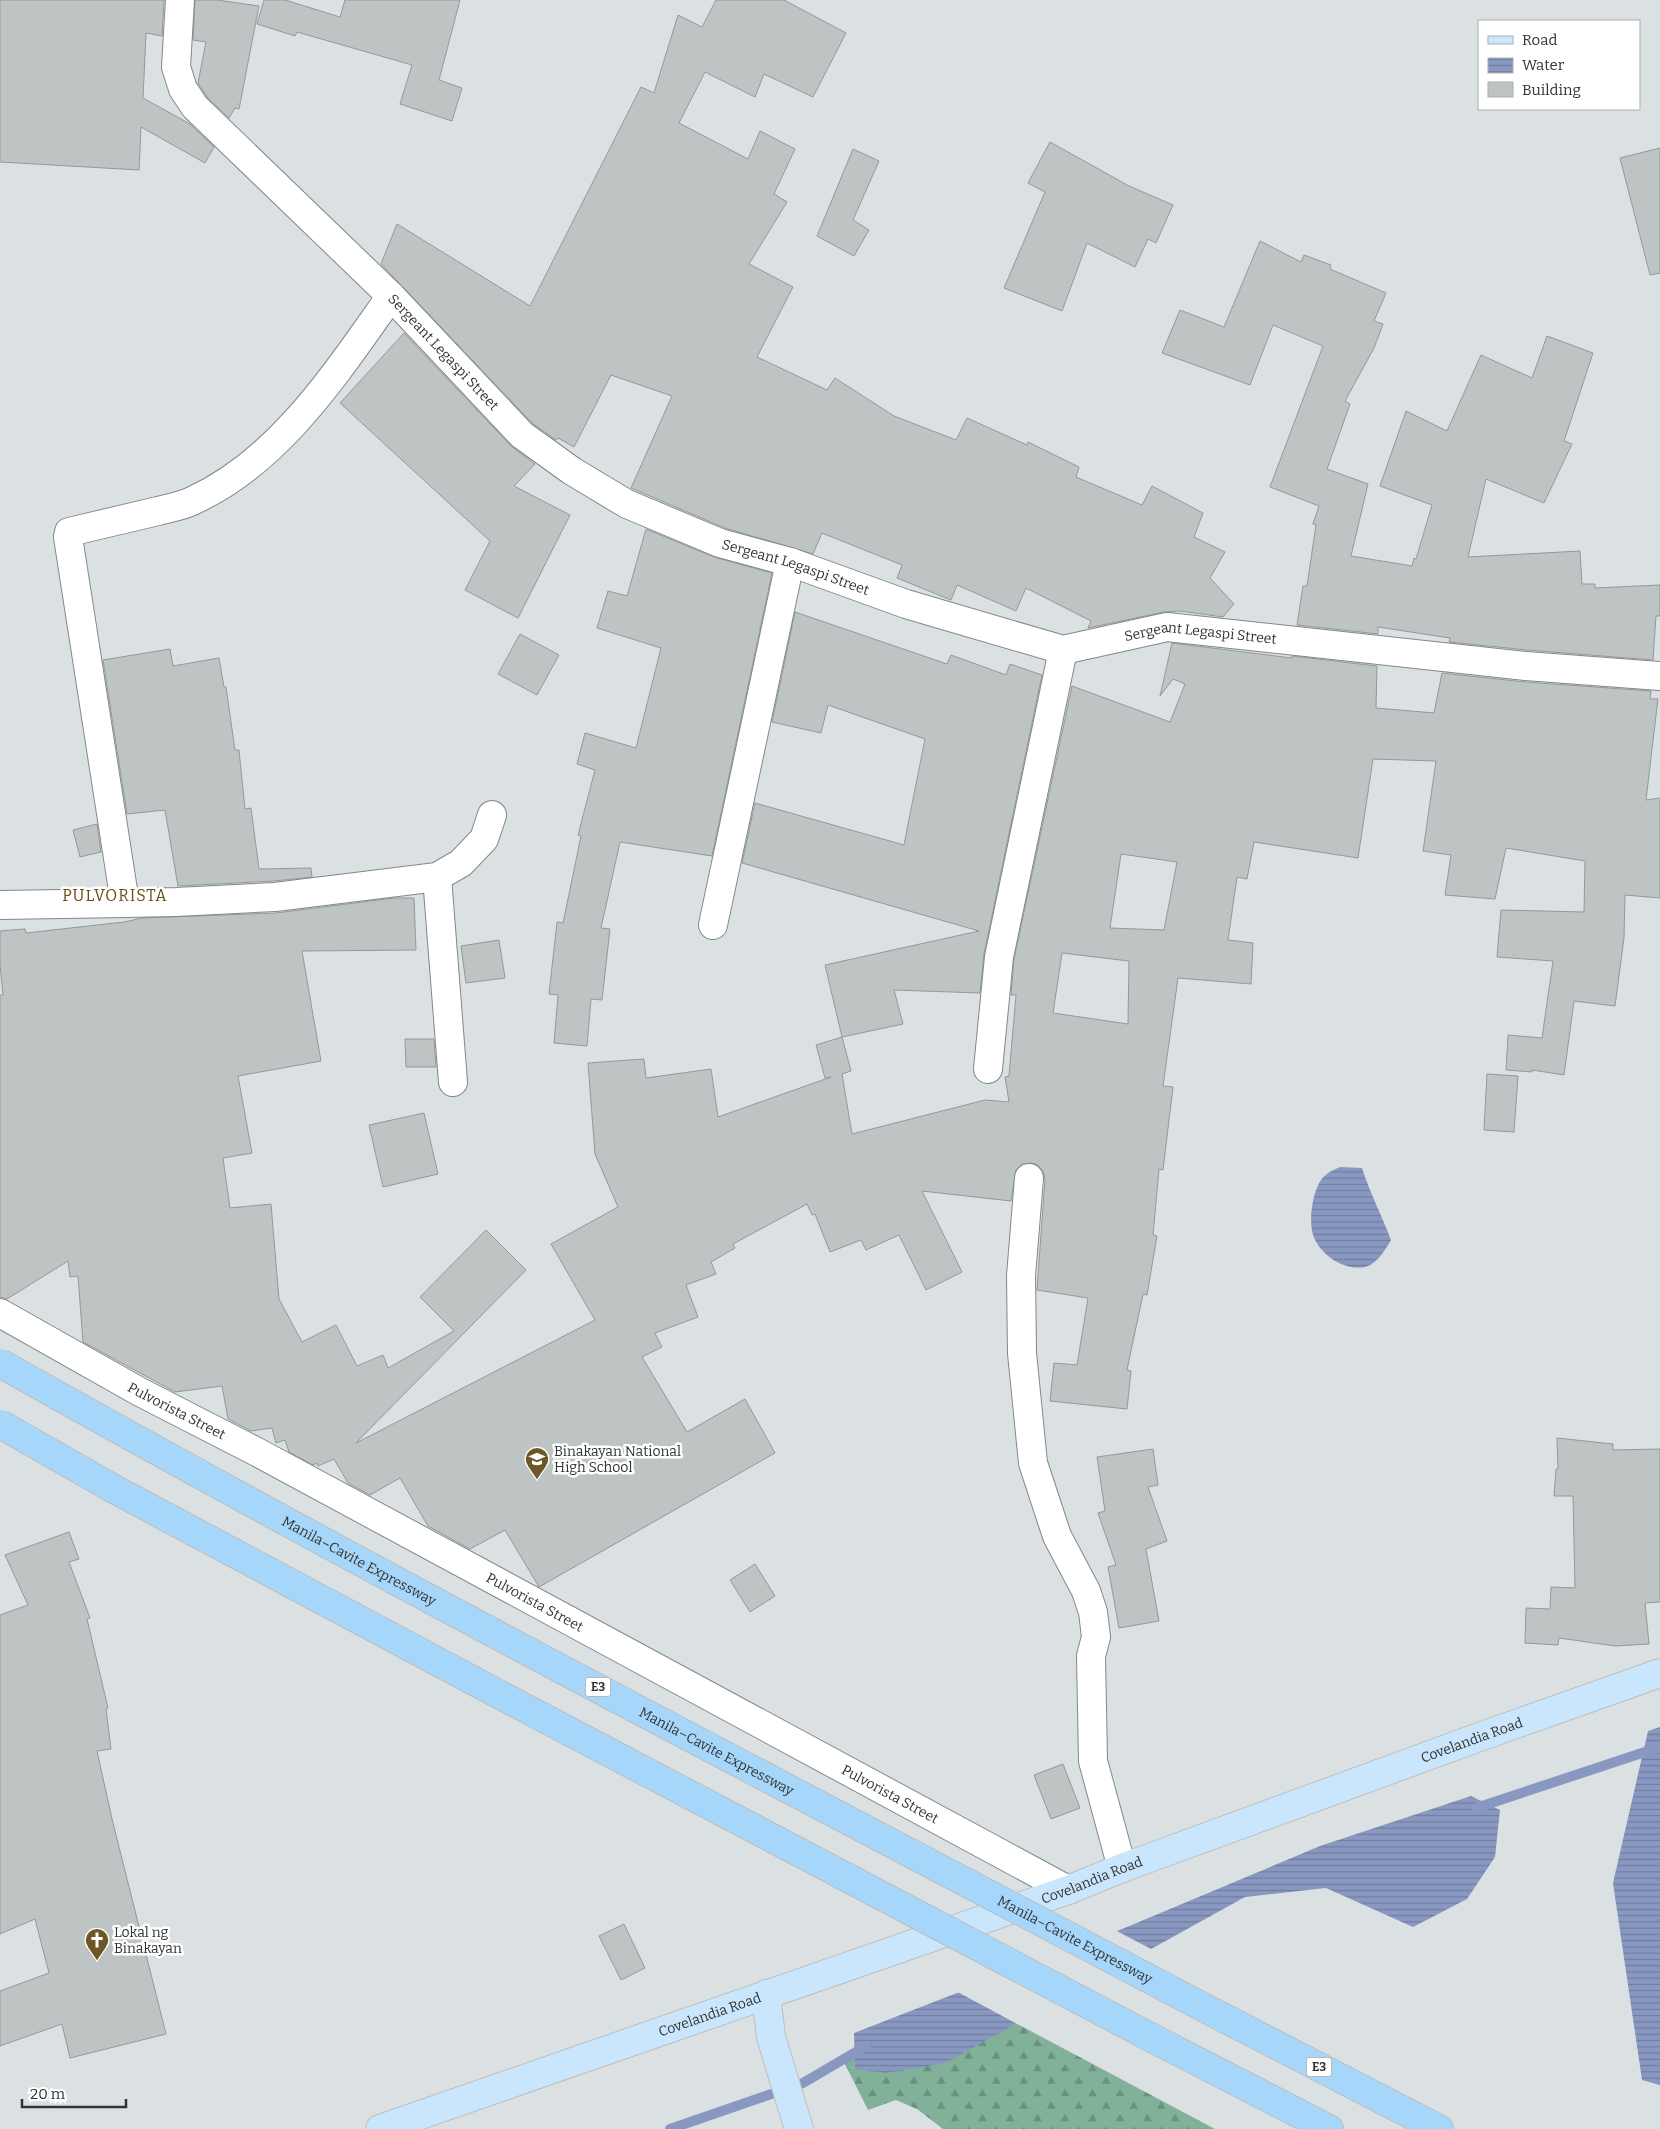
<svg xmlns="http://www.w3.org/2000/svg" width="1660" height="2129" font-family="Bitter,serif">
<defs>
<pattern id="forest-firs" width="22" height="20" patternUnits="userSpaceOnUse" patternTransform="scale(1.25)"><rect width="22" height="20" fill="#81b199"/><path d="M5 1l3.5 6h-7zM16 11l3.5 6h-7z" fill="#6a917e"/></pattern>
<pattern id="water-rules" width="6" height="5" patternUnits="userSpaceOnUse" patternTransform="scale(1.25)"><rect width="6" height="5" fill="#8898c1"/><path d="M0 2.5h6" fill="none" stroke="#707d9e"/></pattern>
</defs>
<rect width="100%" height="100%" fill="#dbe1e3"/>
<path fill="url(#forest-firs)" d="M 993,2011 L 1215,2129 L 943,2129 L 917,2109 L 896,2100 L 868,2110 L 844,2062 Z"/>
<path fill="url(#water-rules)" d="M 1340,1167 L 1362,1168 C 1370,1193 1382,1216 1391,1240 C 1385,1250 1377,1264 1365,1267 C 1344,1271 1320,1255 1313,1235 C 1310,1224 1311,1212 1313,1201 C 1315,1192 1319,1179 1327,1174 C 1330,1171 1336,1169 1340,1167 Z
M 1660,1727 L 1660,2085 L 1642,2080 L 1613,1883 L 1648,1731 Z
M 1471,1796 L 1500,1810 L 1495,1857 L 1467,1899 L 1413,1927 L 1326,1888 L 1245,1897 L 945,2063 L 886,2073 L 855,2069 L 854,2033 L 1127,1927 L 1320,1846 Z"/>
<path fill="#dbe1e3" d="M 1113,1929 L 1153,1950 L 1019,2025 L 954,1990 Z"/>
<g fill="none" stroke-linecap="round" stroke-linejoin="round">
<path stroke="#8898c1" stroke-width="10" d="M 1476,1808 L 1660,1747
M 670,2129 L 803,2083 L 866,2046"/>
</g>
<path fill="#bec4c4" stroke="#929998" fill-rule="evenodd" d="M 0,0 L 164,0 L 162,36 L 146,33 L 143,98 L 190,124 L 214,147 L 205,163 L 141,127 L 139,170 L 0,162 Z
M 195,0 L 217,0 L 259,6 L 239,109 L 235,108 L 229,118 L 207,97 L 198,83 L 206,42 L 193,40 Z
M 264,0 L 285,0 L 340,17 L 345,0 L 460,0 L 439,80 L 462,88 L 452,121 L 400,104 L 412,65 L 297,32 L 295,36 L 257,24 Z
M 716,0 L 784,0 L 846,33 L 813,97 L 764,74 L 755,97 L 705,72 L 679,123 L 748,159 L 760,131 L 795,149 L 774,194 L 787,202 L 749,264 L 793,287 L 757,357 L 827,390 L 835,378 L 894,416 L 956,440 L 967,418 L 1027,445 L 1028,442 L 1079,467 L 1076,477 L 1142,505 L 1152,486 L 1203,513 L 1194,537 L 1225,552 L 1210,578 L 1234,604 L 1223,617 L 1180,611 L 1164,612 L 1088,628 L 1091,621 L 1026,588 L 1016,611 L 957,585 L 951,600 L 897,578 L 902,565 L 822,533 L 813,554 L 725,528 L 631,488 L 672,396 L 611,375 L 574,447 L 558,438 L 556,440 L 532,423 L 381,264 L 397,224 L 530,306 L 641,87 L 654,93 L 678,15 L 702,27 Z
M 1050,142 L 1129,186 L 1173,205 L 1156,243 L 1148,239 L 1135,267 L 1087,243 L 1062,311 L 1004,288 L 1045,192 L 1028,183 Z
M 1660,148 L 1660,273 L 1650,275 L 1620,158 Z
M 853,149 L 879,161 L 853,220 L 869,230 L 854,256 L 817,236 Z
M 1260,241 L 1301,262 L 1304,255 L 1331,265 L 1330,269 L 1386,293 L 1374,321 L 1383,324 L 1374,348 L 1345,401 L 1350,404 L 1327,469 L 1368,484 L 1351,556 L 1412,566 L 1414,558 L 1416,559 L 1432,505 L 1380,486 L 1406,411 L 1447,431 L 1481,355 L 1532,378 L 1547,336 L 1593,353 L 1564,441 L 1572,444 L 1544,503 L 1486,479 L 1468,557 L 1580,551 L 1582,584 L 1595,584 L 1595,588 L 1660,585 L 1660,616 L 1656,616 L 1653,660 L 1527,650 L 1449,642 L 1450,638 L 1378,627 L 1378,634 L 1297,625 L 1303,586 L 1307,586 L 1316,525 L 1313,524 L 1319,506 L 1270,487 L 1323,346 L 1273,325 L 1250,385 L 1162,353 L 1180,310 L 1224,327 Z
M 404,333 L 511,446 L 535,464 L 514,486 L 570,515 L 518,618 L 465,590 L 490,541 L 340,403 Z
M 646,529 L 714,557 L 772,573 L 712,856 L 620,842 L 601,928 L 610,929 L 602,1000 L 591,999 L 587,1046 L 554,1043 L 558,995 L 549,994 L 557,922 L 563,923 L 581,836 L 578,835 L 595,770 L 577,764 L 585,733 L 636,748 L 661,648 L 597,628 L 608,591 L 627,596 Z
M 795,612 L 947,664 L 951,655 L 1006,675 L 1010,664 L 1042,675 L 984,954 L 980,993 L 894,990 L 903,1024 L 842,1037 L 825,965 L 979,931 L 742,863 L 755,803 L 904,845 L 912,804 L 925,739 L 828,705 L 821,733 L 772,722 Z
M 520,634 L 559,655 L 537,695 L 498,674 Z
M 1172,643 L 1292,658 L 1292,656 L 1377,666 L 1376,708 L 1434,713 L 1442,673 L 1525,682 L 1651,691 L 1650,699 L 1658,699 L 1646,800 L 1660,798 L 1660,898 L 1625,895 L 1624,938 L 1615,1006 L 1574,1001 L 1564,1075 L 1532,1070 L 1532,1072 L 1506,1070 L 1508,1035 L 1542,1038 L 1553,961 L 1497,957 L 1501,910 L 1584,912 L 1585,861 L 1506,848 L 1495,899 L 1445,895 L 1451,855 L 1423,851 L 1436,761 L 1373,759 L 1358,858 L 1254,842 L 1247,879 L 1237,877 L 1228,940 L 1253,943 L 1251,984 L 1178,978 L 1163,1086 L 1173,1087 L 1163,1170 L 1159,1169 L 1153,1235 L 1157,1236 L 1147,1295 L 1143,1294 L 1127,1370 L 1131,1371 L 1127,1409 L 1050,1401 L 1054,1363 L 1077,1365 L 1088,1298 L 1037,1290 L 1045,1179 L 1043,1171 L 1038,1165 L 1031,1163 L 1022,1164 L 1016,1170 L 1011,1201 L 922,1191 L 962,1272 L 926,1290 L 899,1235 L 866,1250 L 861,1240 L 830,1252 L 815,1214 L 812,1215 L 807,1204 L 733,1244 L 735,1248 L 711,1262 L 716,1274 L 686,1285 L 698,1317 L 655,1333 L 662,1347 L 642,1357 L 687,1432 L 745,1399 L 775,1453 L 539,1587 L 505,1530 L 470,1549 L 428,1526 L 400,1478 L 370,1495 L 348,1483 L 334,1459 L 318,1466 L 317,1463 L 313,1465 L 289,1452 L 285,1440 L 276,1443 L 272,1428 L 251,1431 L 228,1419 L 222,1386 L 175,1392 L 83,1342 L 78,1276 L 70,1277 L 68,1261 L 7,1299 L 0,1297 L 0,995 L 3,995 L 0,965 L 0,931 L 25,929 L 26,933 L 124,922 L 142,918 L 276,913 L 394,898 L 414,898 L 416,950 L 302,951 L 321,1061 L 238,1076 L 252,1153 L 223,1158 L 230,1208 L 271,1204 L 279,1299 L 302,1342 L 336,1325 L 357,1366 L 383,1355 L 388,1368 L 454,1331 L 420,1297 L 486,1230 L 526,1270 L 356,1443 L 595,1320 L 551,1244 L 618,1207 L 595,1154 L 588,1063 L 644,1059 L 646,1078 L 711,1069 L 718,1117 L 831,1077 L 825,1078 L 816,1045 L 842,1037 L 851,1071 L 842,1074 L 852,1134 L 985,1100 L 1009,1102 L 1005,1077 L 1009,1076 L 1016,995 L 1011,995 L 1014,959 L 1072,686 L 1170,722 L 1185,684 L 1173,679 L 1160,696 ZM 1121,854 L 1177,862 L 1164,930 L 1110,928 ZM 1062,953 L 1129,961 L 1128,1024 L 1053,1013 Z
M 170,649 L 173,666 L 219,658 L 224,687 L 226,687 L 235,750 L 239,750 L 245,809 L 251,808 L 259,869 L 311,868 L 312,877 L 274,881 L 178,886 L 165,810 L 127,814 L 103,660 Z
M 97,824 L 101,852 L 80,857 L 73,830 Z
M 499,940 L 505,978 L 466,983 L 461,946 Z
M 405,1039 L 434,1039 L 436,1067 L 406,1067 Z
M 1487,1074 L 1518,1076 L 1514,1132 L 1484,1130 Z
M 424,1113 L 438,1174 L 383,1187 L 369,1125 Z
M 1557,1438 L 1613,1444 L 1613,1450 L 1660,1449 L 1660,1602 L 1645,1603 L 1649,1644 L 1615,1646 L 1559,1638 L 1558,1645 L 1525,1643 L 1526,1608 L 1550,1609 L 1551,1587 L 1575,1588 L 1573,1496 L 1554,1496 L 1556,1469 L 1558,1469 Z
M 1153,1449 L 1158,1485 L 1148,1487 L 1167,1541 L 1146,1549 L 1159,1621 L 1119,1628 L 1108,1567 L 1116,1565 L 1098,1513 L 1105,1511 L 1097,1457 Z
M 69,1532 L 79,1559 L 69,1562 L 90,1618 L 87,1619 L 108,1708 L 106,1709 L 111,1749 L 97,1751 L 112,1819 L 166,2034 L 70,2058 L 62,2024 L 0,2046 L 0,1991 L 49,1973 L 35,1919 L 0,1934 L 0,1615 L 28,1605 L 5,1555 Z
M 755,1564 L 775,1596 L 750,1612 L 730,1580 Z
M 1063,1764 L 1080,1808 L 1051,1819 L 1034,1775 Z
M 624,1924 L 645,1968 L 621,1980 L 599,1936 Z"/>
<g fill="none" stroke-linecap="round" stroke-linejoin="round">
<g stroke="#82888a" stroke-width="30">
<g id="minor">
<path id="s1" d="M 180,0 L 176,67 L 183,89 L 195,107 L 391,296 L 522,435 L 572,471 L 627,504 L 720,543 L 790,562 L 906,604 L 1063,650 L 1167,627 L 1526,666 L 1660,676"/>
<path d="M 437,877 L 453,1082"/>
<path d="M 125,903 L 176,902 L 275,897 L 437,877 L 461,863 L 484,839 L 492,815"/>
<path d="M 0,905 L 125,903 L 68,537 L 69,532 C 99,525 129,518 158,511 C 169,508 182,506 192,501 C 280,461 336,373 391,296"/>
<path d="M 713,925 L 790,562"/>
<path d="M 988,1069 L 999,957 L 1063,650"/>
<path d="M 1029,1178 L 1021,1276 L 1022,1353 L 1033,1463 L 1057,1536 L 1086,1591 L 1093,1612 L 1096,1637 L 1091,1656 L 1093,1761 L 1122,1868"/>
<path id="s2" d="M 0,1313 L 140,1392 L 257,1452 L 1068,1890"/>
</g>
</g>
<g stroke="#bdbebe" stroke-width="30">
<g id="major">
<path d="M 766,1994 L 771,2037 L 799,2129"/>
<path id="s3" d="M 380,2129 L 1068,1890 L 1122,1868 L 1482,1736 L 1660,1673"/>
</g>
</g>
<g stroke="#bdbebe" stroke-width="30">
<path id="highway" d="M 1199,2005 L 1439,2129
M 1154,2039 L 1329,2129"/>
</g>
<use href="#minor" stroke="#fff" stroke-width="28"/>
<use href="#major" stroke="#cae6fc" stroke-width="28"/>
<use href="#highway" stroke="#a6d6fa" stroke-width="28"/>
<g stroke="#bdbebe" stroke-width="30" stroke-linecap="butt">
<g id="highway-bridge">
<path id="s4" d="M 0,1363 C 395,1586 798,1793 1199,2005"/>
<path d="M 0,1424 L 114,1489 L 504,1697 L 1154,2039"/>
</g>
</g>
<use href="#highway-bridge" stroke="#a6d6fa" stroke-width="28"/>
</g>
<defs>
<g id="school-pin" transform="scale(1.25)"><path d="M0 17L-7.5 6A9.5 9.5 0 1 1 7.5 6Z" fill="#6e5727" stroke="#fff"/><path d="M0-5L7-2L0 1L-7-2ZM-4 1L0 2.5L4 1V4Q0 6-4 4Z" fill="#fff"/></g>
<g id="church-pin" transform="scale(1.25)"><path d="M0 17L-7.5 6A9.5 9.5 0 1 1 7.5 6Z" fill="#6e5727" stroke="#fff"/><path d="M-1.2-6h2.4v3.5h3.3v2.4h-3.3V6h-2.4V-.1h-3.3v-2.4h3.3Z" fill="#fff"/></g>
</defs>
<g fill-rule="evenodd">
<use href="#school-pin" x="537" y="1459"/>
<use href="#church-pin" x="97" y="1940"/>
</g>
<g text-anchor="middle" stroke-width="5" stroke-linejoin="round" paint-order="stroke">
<g fill="#fff" stroke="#6f7171" stroke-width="1">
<rect x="585.5" y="1677.5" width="25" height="19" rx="4"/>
<rect x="1306.5" y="2057.5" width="25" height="19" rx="4"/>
</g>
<g font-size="12" font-weight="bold" fill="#313434">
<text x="598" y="1691">E3</text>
<text x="1319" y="2071">E3</text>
</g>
<g font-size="14" fill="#313434" stroke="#fff">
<text dy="5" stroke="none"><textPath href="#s1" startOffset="461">Sergeant Legaspi Street</textPath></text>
<text dy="5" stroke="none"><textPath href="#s1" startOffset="881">Sergeant Legaspi Street</textPath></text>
<text dy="5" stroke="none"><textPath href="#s1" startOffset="1301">Sergeant Legaspi Street</textPath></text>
<text dy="5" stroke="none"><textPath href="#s2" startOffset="202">Pulvorista Street</textPath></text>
<text dy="5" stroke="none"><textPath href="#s4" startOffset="410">Manila–Cavite Expressway</textPath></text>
<text dy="5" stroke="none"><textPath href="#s2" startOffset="608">Pulvorista Street</textPath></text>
<text dy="5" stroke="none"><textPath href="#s3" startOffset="1159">Covelandia Road</textPath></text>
<text dy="5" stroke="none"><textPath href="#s4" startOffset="815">Manila–Cavite Expressway</textPath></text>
<text dy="5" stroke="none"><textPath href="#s2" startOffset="1012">Pulvorista Street</textPath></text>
<text dy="5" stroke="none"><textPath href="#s3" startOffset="754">Covelandia Road</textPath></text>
<text dy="5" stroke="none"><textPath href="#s4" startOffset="1220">Manila–Cavite Expressway</textPath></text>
<text dy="5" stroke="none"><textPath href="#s3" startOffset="349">Covelandia Road</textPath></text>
</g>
<g font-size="14" fill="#313434" stroke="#fff" text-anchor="start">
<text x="554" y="1456">Binakayan National<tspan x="554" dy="16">High School</tspan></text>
<text x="114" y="1937">Lokal ng<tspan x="114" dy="16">Binakayan</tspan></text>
</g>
<g font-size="16" letter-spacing="1" fill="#674d13" stroke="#fff">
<text x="115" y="901">PULVORISTA</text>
</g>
</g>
<rect x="1478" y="20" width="162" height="90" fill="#ffffff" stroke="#adaeae"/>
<rect x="1488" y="36" width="25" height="8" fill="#cae6fc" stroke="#adaeae"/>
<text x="1522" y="45" font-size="15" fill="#313434">Road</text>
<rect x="1488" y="58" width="25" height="15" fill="url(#water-rules)" stroke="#adaeae"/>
<text x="1522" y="70" font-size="15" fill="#313434">Water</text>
<rect x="1488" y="82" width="25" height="15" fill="#bec4c4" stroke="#adaeae"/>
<text x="1522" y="95" font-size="15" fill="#313434">Building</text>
<path d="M22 2099v8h104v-8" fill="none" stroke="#313434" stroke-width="2.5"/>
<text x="30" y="2099" font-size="15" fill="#313434" stroke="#ffffff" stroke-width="4" paint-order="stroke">20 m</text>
</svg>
